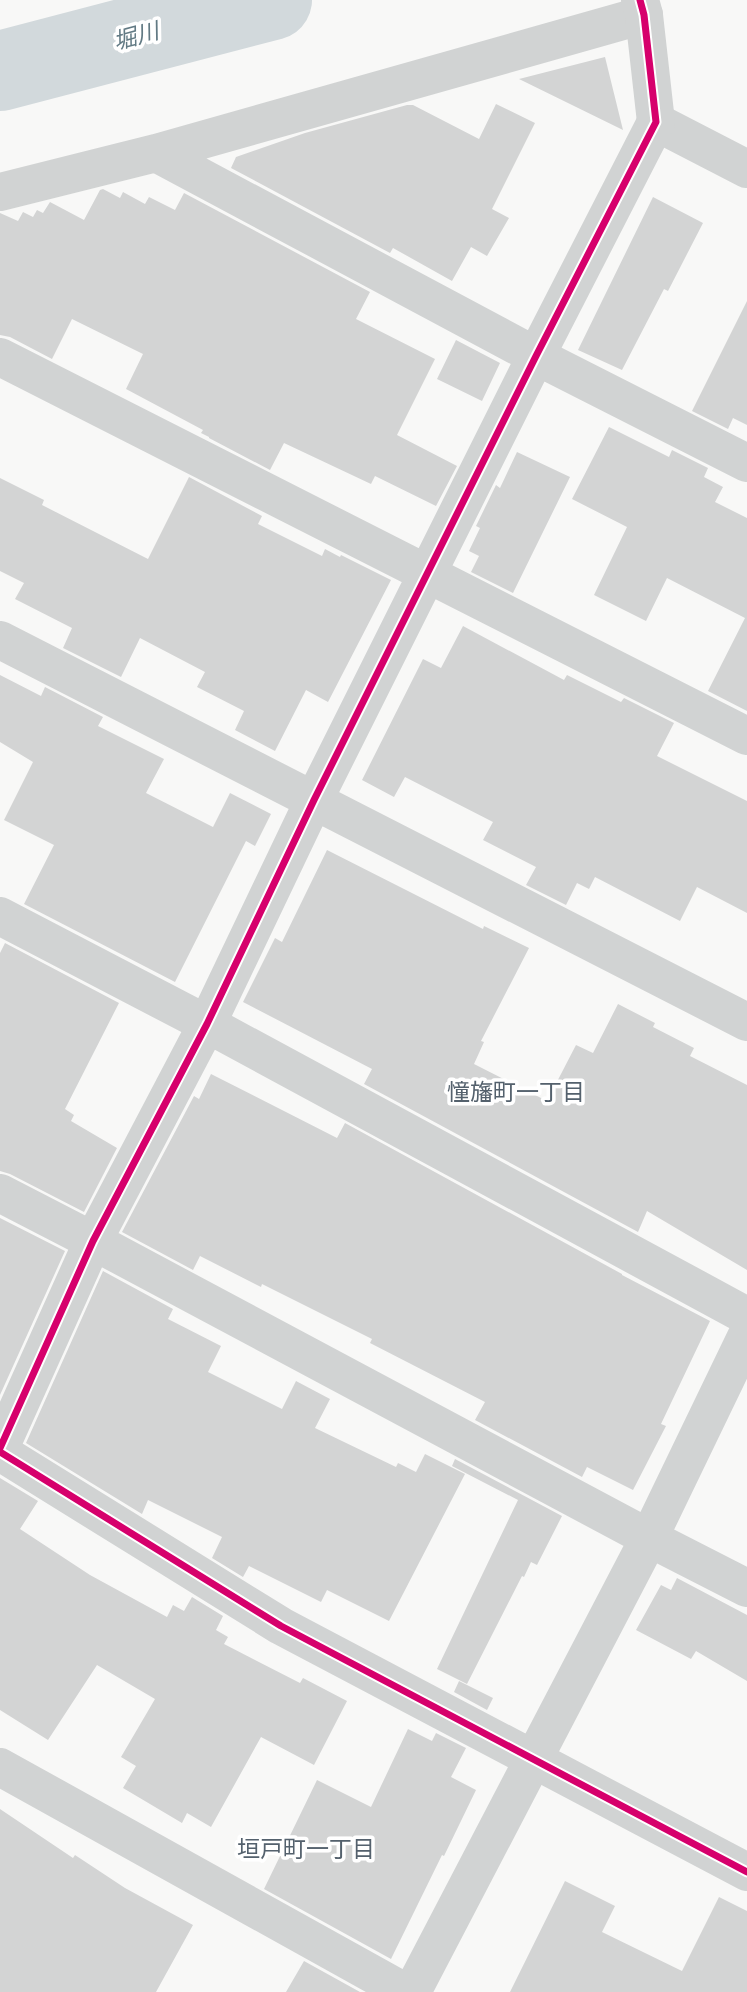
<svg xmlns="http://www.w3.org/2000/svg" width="747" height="1992" font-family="'Fira Sans','Noto Sans JP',sans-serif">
<rect width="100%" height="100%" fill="#f8f8f7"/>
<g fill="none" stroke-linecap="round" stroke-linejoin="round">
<path stroke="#d2d9dc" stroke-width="80" d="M 0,71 L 272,0"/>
</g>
<path fill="#d3d4d4" d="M 605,57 L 623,130 L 519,79 Z
M 496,104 L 535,123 L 492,209 L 509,218 L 487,256 L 471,247 L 452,281 L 393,248 L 390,253 L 231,168 L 236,157 L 305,133 L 407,105 L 413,105 L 479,139 Z
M 103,189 L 120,198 L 123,192 L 145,204 L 149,197 L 175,210 L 184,193 L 370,292 L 356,319 L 435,359 L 397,435 L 457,466 L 436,506 L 375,476 L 371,484 L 284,443 L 270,470 L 209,438 L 209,437 L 201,433 L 203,430 L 126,389 L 143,354 L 72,319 L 52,359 L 10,337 L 0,335 L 0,213 L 18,221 L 23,212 L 33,217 L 37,210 L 43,213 L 50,202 L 84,220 L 100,190 Z
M 653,197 L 703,223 L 668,291 L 664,289 L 622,370 L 578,350 Z
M 747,301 L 747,425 L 733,418 L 728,429 L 692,411 Z
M 456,340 L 500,363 L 482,401 L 437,379 Z
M 609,427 L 669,457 L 672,450 L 708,468 L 704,477 L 723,487 L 715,502 L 747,518 L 747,711 L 708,691 L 745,618 L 667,578 L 646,621 L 594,595 L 627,527 L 572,499 Z
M 517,452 L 570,477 L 513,593 L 471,572 L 479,556 L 469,551 L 480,528 L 476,526 L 496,485 L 500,488 Z
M 189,477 L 262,516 L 258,524 L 322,556 L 325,549 L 340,557 L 341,555 L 391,580 L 328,702 L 306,690 L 275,751 L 235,730 L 244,711 L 197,687 L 205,672 L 140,638 L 121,677 L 63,648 L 72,628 L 15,599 L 24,583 L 0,571 L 0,478 L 44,500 L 42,505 L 148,559 Z
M 463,626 L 564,680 L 567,675 L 621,702 L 624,698 L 674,723 L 657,756 L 747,801 L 747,913 L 697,887 L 680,921 L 595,877 L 589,889 L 577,883 L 566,905 L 526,885 L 536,867 L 483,840 L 493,822 L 405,777 L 394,797 L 362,780 L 423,659 L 441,668 Z
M 0,675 L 41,696 L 45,687 L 103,717 L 98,726 L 164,759 L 146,793 L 213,827 L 230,793 L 271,814 L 255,846 L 246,841 L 175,982 L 24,904 L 54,845 L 4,820 L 33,762 L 0,742 Z
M 327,850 L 483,929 L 484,926 L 529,948 L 481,1041 L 484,1042 L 474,1064 L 547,1101 L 576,1045 L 593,1053 L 618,1004 L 655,1023 L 653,1027 L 694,1048 L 690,1056 L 747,1085 L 747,1270 L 647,1211 L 638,1232 L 364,1084 L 372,1069 L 243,1002 L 275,938 L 282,942 Z
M 5,943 L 119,1003 L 65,1109 L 74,1115 L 71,1121 L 117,1148 L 84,1212 L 10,1174 L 0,1171 L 0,953 Z
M 211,1074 L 337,1138 L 345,1123 L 622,1274 L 622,1275 L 710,1321 L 661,1424 L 666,1426 L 633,1490 L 587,1467 L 582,1477 L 475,1420 L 485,1402 L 370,1343 L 372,1339 L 262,1284 L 261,1287 L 200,1256 L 193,1270 L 122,1232 L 194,1096 L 199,1099 Z
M 0,1218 L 65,1251 L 0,1395 Z
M 103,1271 L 173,1309 L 168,1319 L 221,1346 L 208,1372 L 282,1409 L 296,1381 L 330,1399 L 315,1428 L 396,1467 L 398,1463 L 416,1472 L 425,1454 L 465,1474 L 389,1621 L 327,1590 L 321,1602 L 249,1566 L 243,1577 L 212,1558 L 222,1537 L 148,1500 L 142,1514 L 26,1443 Z
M 455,1459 L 562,1516 L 537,1565 L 531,1562 L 524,1577 L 522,1576 L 467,1684 L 437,1669 L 518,1500 L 452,1466 Z
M 0,1478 L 38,1501 L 20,1529 L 90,1575 L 167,1617 L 173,1605 L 184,1611 L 192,1597 L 223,1616 L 216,1630 L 228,1637 L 224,1644 L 300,1683 L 303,1678 L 347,1701 L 314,1765 L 261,1737 L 211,1827 L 187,1813 L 182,1823 L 123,1788 L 136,1766 L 121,1757 L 155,1699 L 97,1665 L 48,1740 L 0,1710 Z
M 677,1578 L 747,1615 L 747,1681 L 696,1651 L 691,1659 L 636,1630 L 661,1585 L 671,1590 Z
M 459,1681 L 493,1698 L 487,1710 L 454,1692 Z
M 408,1729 L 432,1741 L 436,1733 L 466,1748 L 451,1777 L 476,1790 L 444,1856 L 442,1855 L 391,1959 L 264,1889 L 317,1780 L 371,1807 Z
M 0,1809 L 73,1858 L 75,1855 L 125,1888 L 193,1925 L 156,1992 L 0,1992 Z
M 565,1881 L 615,1906 L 602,1932 L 682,1971 L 719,1897 L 747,1911 L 747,1992 L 510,1992 Z
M 304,1961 L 360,1992 L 286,1992 Z"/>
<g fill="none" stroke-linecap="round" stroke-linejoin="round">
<path stroke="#d1d3d3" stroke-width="38" d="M 156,153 L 536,356 L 747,463
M 0,192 L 156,153 L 644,15
M 0,357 L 747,736
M 0,640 L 747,1022
M 0,916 L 207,1024 L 747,1316
M 0,1193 L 93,1241 L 649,1538 L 747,1588
M 0,1448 L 93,1241 L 207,1024 L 314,800 L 536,356 L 656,122 L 747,169
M 0,1452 L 281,1626 L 747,1872
M 0,1767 L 405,1992
M 412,1992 L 649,1538 L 747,1335"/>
<path stroke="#d1d3d3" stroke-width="38" d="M 640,0 L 644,15 L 656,122"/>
<g stroke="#fff" stroke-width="11">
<path id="cycleway" d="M 0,1448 L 93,1241 L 207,1024 L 314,800 L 536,356 L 656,122 L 644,15 L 640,0
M 0,1452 L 281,1626 L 747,1872"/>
</g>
<use href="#cycleway" stroke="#d6006c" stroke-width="7"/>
</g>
<g text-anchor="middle" stroke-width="7" stroke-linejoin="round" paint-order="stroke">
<g font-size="23" font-style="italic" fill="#627a84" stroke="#fff">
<text transform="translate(136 36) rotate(-15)" y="8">堀川</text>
</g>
<g font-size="23" fill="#54616d" stroke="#fff">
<text x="516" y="1100">憧旛町一丁目</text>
<text x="306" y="1857">垣戸町一丁目</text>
</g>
</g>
</svg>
